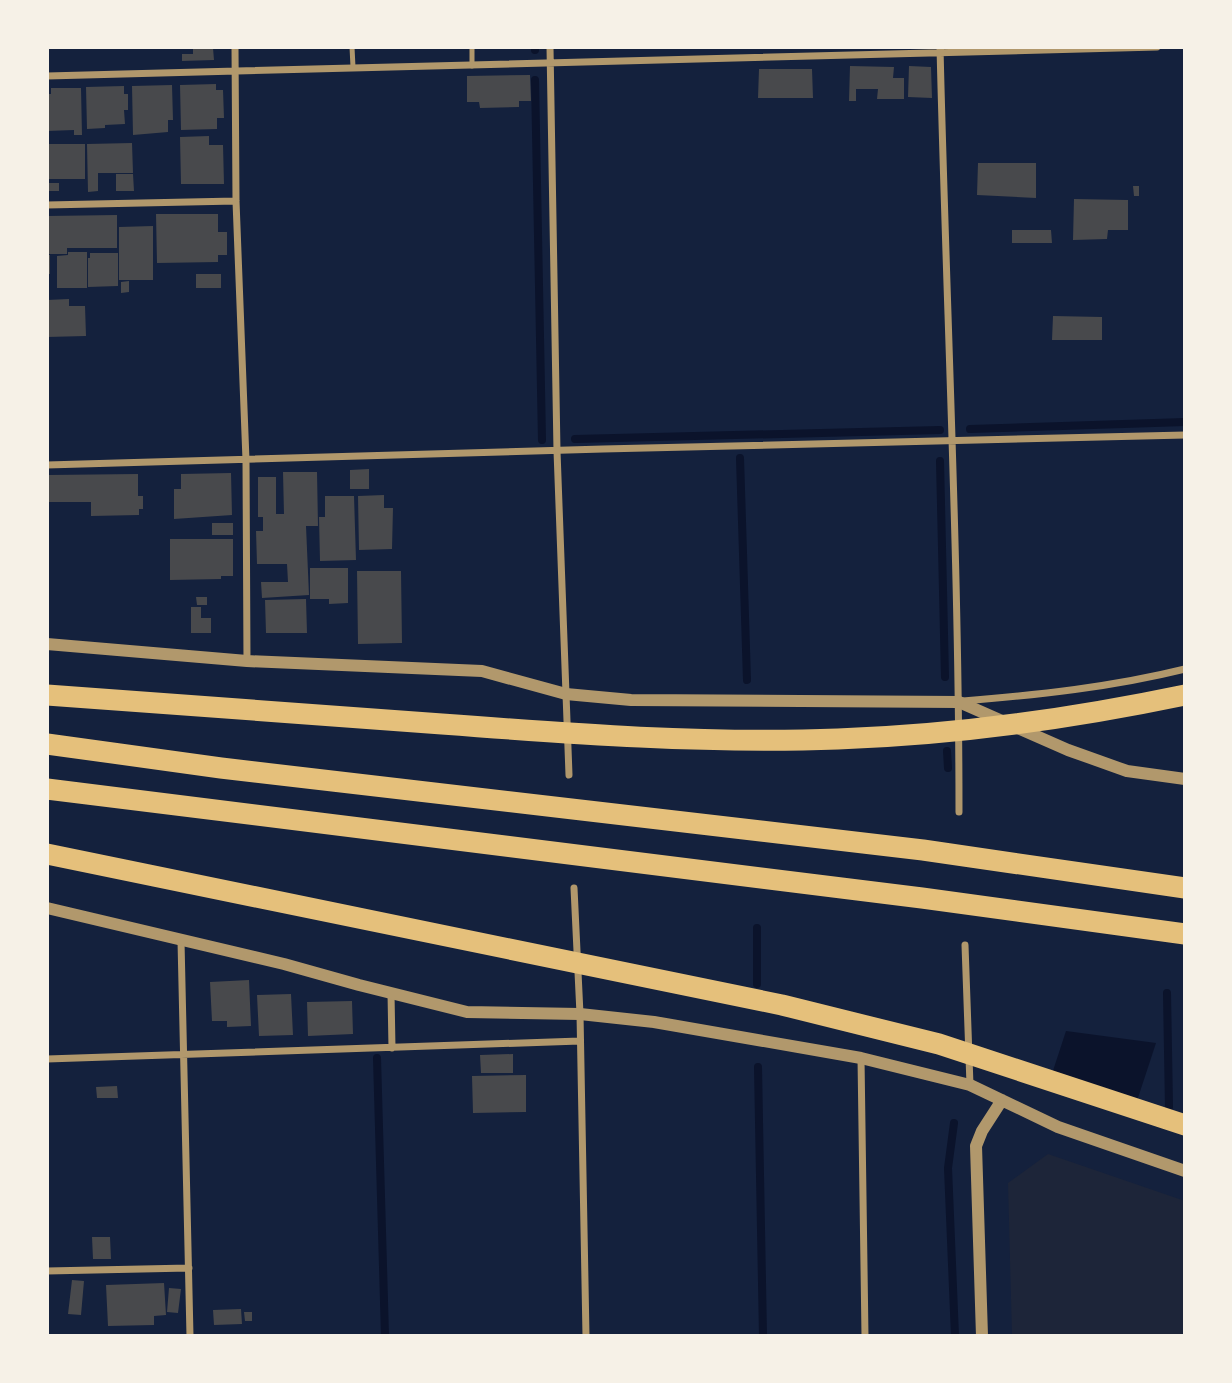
<svg xmlns="http://www.w3.org/2000/svg" width="1232" height="1383" font-family="Lato,sans-serif">
<rect width="100%" height="100%" fill="#14213d"/>
<path fill="#1d2539" d="M 1048,1154 L 1185,1201 L 1185,1336 L 1012,1336 L 1008,1183 Z"/>
<path fill="#0b132b" d="M 1066,1031 L 1156,1043 L 1132,1116 L 1048,1086 Z"/>
<g fill="none" stroke-linecap="round" stroke-linejoin="round">
<path stroke="#0b132b" stroke-width="8" d="M 535,47 L 535,50
M 535,80 L 542,440
M 970,429 L 1185,422
M 575,439 L 940,430
M 740,458 L 747,680
M 940,461 L 945,677
M 947,751 L 948,768
M 757,928 L 757,984
M 1167,993 L 1169,1107
M 377,1058 L 385,1336
M 758,1067 L 763,1336
M 954,1123 L 948,1168 L 955,1336"/>
</g>
<path fill="#48494c" d="M 213,48 L 214,60 L 182,61 L 182,54 L 193,54 L 193,49 Z
M 850,66 L 894,67 L 893,78 L 904,78 L 904,99 L 877,99 L 878,89 L 856,89 L 856,101 L 849,101 Z
M 909,66 L 931,67 L 932,98 L 908,97 Z
M 759,69 L 812,69 L 813,98 L 758,98 Z
M 530,75 L 531,101 L 519,101 L 519,107 L 480,108 L 479,102 L 467,102 L 467,76 Z
M 216,84 L 216,90 L 223,90 L 224,118 L 217,118 L 217,129 L 181,130 L 180,85 Z
M 172,85 L 173,120 L 168,120 L 168,132 L 133,135 L 132,86 Z
M 124,86 L 124,94 L 128,94 L 128,110 L 124,110 L 125,124 L 105,125 L 105,128 L 87,129 L 86,87 Z
M 51,88 L 81,88 L 82,135 L 74,135 L 74,130 L 47,131 L 47,94 L 51,94 Z
M 209,136 L 209,145 L 223,145 L 224,184 L 181,184 L 180,137 Z
M 132,143 L 133,173 L 98,173 L 98,191 L 88,192 L 87,144 Z
M 47,144 L 85,144 L 85,179 L 47,179 Z
M 978,163 L 1036,163 L 1036,198 L 977,195 Z
M 116,174 L 133,174 L 134,191 L 116,191 Z
M 47,183 L 59,183 L 59,191 L 47,191 Z
M 1133,186 L 1139,186 L 1139,196 L 1134,196 Z
M 1074,199 L 1128,200 L 1128,230 L 1108,230 L 1107,239 L 1073,240 Z
M 156,214 L 218,214 L 218,232 L 227,232 L 227,255 L 218,255 L 218,262 L 157,263 Z
M 117,215 L 117,248 L 67,248 L 67,254 L 48,254 L 47,216 Z
M 153,226 L 153,280 L 119,280 L 119,227 Z
M 1012,230 L 1051,230 L 1052,243 L 1012,243 Z
M 68,252 L 87,252 L 87,288 L 57,288 L 57,256 L 68,255 Z
M 90,253 L 118,253 L 118,286 L 88,287 L 88,258 L 90,258 Z
M 47,255 L 50,255 L 50,274 L 47,274 Z
M 196,274 L 221,274 L 221,288 L 196,288 Z
M 129,281 L 129,292 L 121,293 L 121,282 Z
M 69,299 L 69,306 L 85,306 L 86,336 L 47,337 L 47,300 Z
M 1053,316 L 1102,317 L 1102,340 L 1052,340 Z
M 369,469 L 369,489 L 350,489 L 350,470 Z
M 283,472 L 317,472 L 318,526 L 306,526 L 309,595 L 262,598 L 261,582 L 288,582 L 287,564 L 257,564 L 256,531 L 263,531 L 263,517 L 258,517 L 258,477 L 276,477 L 276,514 L 284,514 Z
M 231,473 L 232,515 L 174,519 L 174,489 L 181,489 L 181,474 Z
M 138,474 L 138,496 L 143,496 L 143,509 L 139,509 L 139,515 L 91,516 L 91,502 L 48,502 L 48,475 Z
M 384,495 L 384,508 L 393,508 L 392,549 L 359,550 L 358,496 Z
M 325,496 L 354,496 L 356,560 L 320,561 L 319,517 L 325,517 Z
M 212,523 L 233,523 L 233,535 L 212,535 Z
M 170,539 L 233,539 L 233,576 L 221,576 L 221,579 L 170,580 Z
M 310,568 L 348,568 L 348,603 L 329,604 L 329,599 L 310,599 Z
M 357,571 L 401,571 L 402,643 L 358,644 Z
M 196,597 L 207,597 L 207,605 L 197,605 Z
M 306,599 L 307,633 L 266,633 L 265,600 Z
M 191,607 L 201,607 L 201,618 L 211,618 L 211,633 L 191,633 Z
M 249,980 L 251,1026 L 227,1027 L 227,1021 L 212,1021 L 210,982 Z
M 291,994 L 293,1035 L 259,1036 L 257,995 Z
M 352,1001 L 353,1034 L 308,1036 L 307,1002 Z
M 513,1054 L 513,1073 L 481,1073 L 480,1055 Z
M 526,1075 L 526,1112 L 473,1113 L 472,1076 Z
M 117,1086 L 118,1098 L 97,1098 L 96,1087 Z
M 92,1237 L 110,1237 L 111,1259 L 93,1259 Z
M 72,1280 L 84,1281 L 81,1315 L 68,1314 Z
M 164,1283 L 166,1315 L 154,1316 L 154,1325 L 108,1326 L 106,1285 Z
M 169,1288 L 181,1289 L 178,1313 L 167,1312 Z
M 241,1309 L 242,1324 L 214,1325 L 213,1310 Z
M 244,1312 L 252,1312 L 252,1321 L 245,1321 Z"/>
<g fill="none" stroke-linecap="round" stroke-linejoin="round">
<path stroke="#b1986c" stroke-width="5" d="M 352,47 L 353,67
M 472,47 L 472,66"/>
<path stroke="#b1986c" stroke-width="7" d="M 235,47 L 236,201 L 246,460 L 247,661
M 550,47 L 557,451 L 569,775
M 940,47 C 946,302 959,557 959,812
M 47,76 L 1157,47
M 47,205 L 236,201
M 47,465 L 603,449 L 1185,435
M 963,701 C 1038,695 1112,687 1185,669
M 574,888 L 580,1014 L 586,1336
M 181,941 L 190,1336
M 965,945 L 970,1085
M 391,993 L 392,1048
M 861,1058 L 865,1336
M 47,1059 L 580,1041
M 47,1271 L 189,1268"/>
<path stroke="#b1986c" stroke-width="12" d="M 47,644 L 247,661 L 482,671 L 566,694 L 631,700 L 959,702 L 1068,750 L 1127,771 L 1185,779
M 47,908 L 284,964 L 359,985 L 467,1012 L 580,1014 L 654,1022 L 861,1058 L 970,1085 L 1058,1127 L 1185,1171
M 982,1336 L 976,1146 L 982,1131 L 1002,1100"/>
<path stroke="#e5c07b" stroke-width="21" d="M 47,695 C 179,705 311,714 442,724 C 574,734 706,744 838,739 C 955,735 1070,719 1185,695
M 47,744 L 221,768 L 923,850 L 1185,888
M 47,789 L 922,898 L 1185,934
M 47,854 L 782,1005 L 939,1044 L 1185,1125"/>
</g>
<rect width="1232" height="1383" fill="none" stroke="#f6f1e7" stroke-width="98"/>
</svg>
